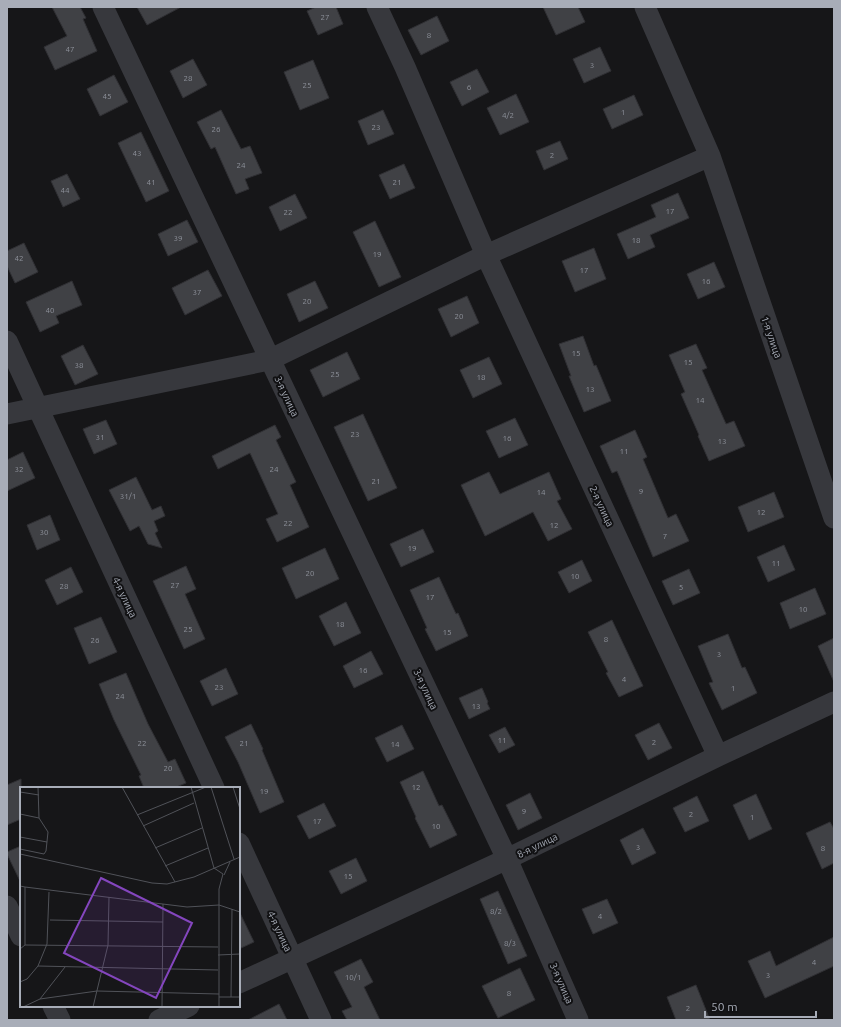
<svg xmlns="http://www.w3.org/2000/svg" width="841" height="1027" font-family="Ubuntu,sans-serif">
<rect width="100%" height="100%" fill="#161618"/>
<path fill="#404145" stroke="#303034" d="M 52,7 L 80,7 L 86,18 L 83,19 L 97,51 L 55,70 L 44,47 L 67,36 Z
M 137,7 L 181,7 L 147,25 Z
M 316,7 L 336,7 L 343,24 L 318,35 L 307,11 Z
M 543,7 L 578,7 L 585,22 L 556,35 Z
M 437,16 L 449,41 L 421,55 L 408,30 Z
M 600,47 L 611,71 L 584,83 L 573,59 Z
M 193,59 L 207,85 L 183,98 L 170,71 Z
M 313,60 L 329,98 L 300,110 L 284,72 Z
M 477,69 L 489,92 L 462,106 L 450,82 Z
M 114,75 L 128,102 L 100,116 L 87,89 Z
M 516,94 L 529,122 L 500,135 L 487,108 Z
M 634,95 L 643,115 L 612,129 L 603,109 Z
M 221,110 L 241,149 L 250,146 L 262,173 L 245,179 L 249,189 L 236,194 L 215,147 L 211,149 L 197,122 Z
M 383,110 L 394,134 L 368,145 L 358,121 Z
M 141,132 L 169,191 L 146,202 L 118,143 Z
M 560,141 L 568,159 L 544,170 L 536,151 Z
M 404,164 L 415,188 L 390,199 L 379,175 Z
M 67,174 L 80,199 L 63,207 L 51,181 Z
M 678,193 L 689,218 L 650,235 L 655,247 L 628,259 L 617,234 L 656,217 L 651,205 Z
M 295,194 L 307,218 L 280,231 L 269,207 Z
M 187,220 L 198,242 L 168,256 L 158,234 Z
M 375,221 L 401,277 L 379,287 L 353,232 Z
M 24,243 L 38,272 L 15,283 L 7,266 L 7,251 Z
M 594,248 L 606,279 L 575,292 L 562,261 Z
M 714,262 L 725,287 L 698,299 L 687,274 Z
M 208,270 L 222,296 L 185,315 L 172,288 Z
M 72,281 L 82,305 L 56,316 L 59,323 L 40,332 L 26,302 Z
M 315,281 L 328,308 L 299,322 L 287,294 Z
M 467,296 L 479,323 L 451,337 L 438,309 Z
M 583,336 L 594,366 L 596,365 L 611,401 L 584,412 L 569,376 L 571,376 L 559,344 Z
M 696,344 L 707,368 L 702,370 L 726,424 L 734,421 L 745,446 L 709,461 L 698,436 L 699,435 L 681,394 L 685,392 L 669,355 Z
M 83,345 L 98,374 L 75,385 L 61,356 Z
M 347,352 L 360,379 L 323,397 L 310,370 Z
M 489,357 L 502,384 L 473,398 L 460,370 Z
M 363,414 L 397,488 L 368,501 L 334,427 Z
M 515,418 L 528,445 L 499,458 L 486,431 Z
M 106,420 L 117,444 L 94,454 L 83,429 Z
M 275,425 L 281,437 L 276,440 L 296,482 L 290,485 L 309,527 L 277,542 L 266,519 L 278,514 L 250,453 L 218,469 L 212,456 Z
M 635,430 L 647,457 L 643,459 L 668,518 L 676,514 L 689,541 L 653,557 L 617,471 L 612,473 L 600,446 Z
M 23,452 L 35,478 L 7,491 L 7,460 Z
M 489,472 L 500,494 L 549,472 L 561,499 L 557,501 L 572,529 L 548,541 L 533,512 L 485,536 L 461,485 Z
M 136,477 L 152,510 L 161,506 L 165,516 L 154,521 L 158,531 L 155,533 L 162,548 L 148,544 L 139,526 L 130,531 L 109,490 Z
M 774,492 L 784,517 L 748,532 L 738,507 Z
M 50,515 L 60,540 L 37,550 L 27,525 Z
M 423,529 L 434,552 L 401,567 L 390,544 Z
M 784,545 L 795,570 L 768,582 L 757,557 Z
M 325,548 L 339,579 L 296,599 L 282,568 Z
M 582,560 L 592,581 L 569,593 L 558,572 Z
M 186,566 L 196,589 L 185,594 L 205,639 L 184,649 L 153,581 Z
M 71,567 L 83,592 L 57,605 L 45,580 Z
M 689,569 L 700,593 L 673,605 L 662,581 Z
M 439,577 L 456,614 L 458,613 L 468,636 L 436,651 L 425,629 L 427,628 L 410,590 Z
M 815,588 L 826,614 L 790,629 L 780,603 Z
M 346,602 L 361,633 L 334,646 L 319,616 Z
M 101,617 L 117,652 L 89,664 L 74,628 Z
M 612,620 L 643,686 L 619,697 L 606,673 L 608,672 L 588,632 Z
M 728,634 L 742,668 L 745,667 L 757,693 L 722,710 L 709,683 L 713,682 L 698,646 Z
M 834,638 L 834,682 L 818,646 Z
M 371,651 L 383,674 L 354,688 L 343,666 Z
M 226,668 L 238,694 L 212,706 L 200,681 Z
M 126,673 L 148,724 L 168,762 L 175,759 L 186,783 L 174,788 L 144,788 L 139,776 L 141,775 L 114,720 L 99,684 Z
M 482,688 L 488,702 L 487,703 L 490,709 L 469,719 L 459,698 Z
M 659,723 L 672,748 L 648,760 L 635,735 Z
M 251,724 L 263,749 L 262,750 L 284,802 L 260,813 L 238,762 L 225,737 Z
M 402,725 L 414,749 L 387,762 L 375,738 Z
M 505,727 L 515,745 L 499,753 L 489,735 Z
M 423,771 L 439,806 L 442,805 L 457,835 L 430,848 L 415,818 L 416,817 L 400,782 Z
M 21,779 L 21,819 L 7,825 L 7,785 Z
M 530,793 L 542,818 L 518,830 L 506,805 Z
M 756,794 L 772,829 L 749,840 L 733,805 Z
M 697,796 L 709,821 L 685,832 L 673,808 Z
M 324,803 L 336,826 L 309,839 L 297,816 Z
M 830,822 L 834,829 L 834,863 L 822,869 L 806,833 Z
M 643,828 L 656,853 L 632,865 L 620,840 Z
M 21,846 L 21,883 L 7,854 L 7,852 Z
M 356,858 L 367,881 L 341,894 L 329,871 Z
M 498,891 L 527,956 L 508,964 L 480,899 Z
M 607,899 L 618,923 L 593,934 L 582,909 Z
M 239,911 L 254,942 L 239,949 Z
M 834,937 L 834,966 L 765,998 L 748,961 L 770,951 L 776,966 Z
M 361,959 L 373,982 L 364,987 L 380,1020 L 347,1020 L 342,1011 L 352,1007 L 334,972 Z
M 520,968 L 535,1000 L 498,1018 L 482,986 Z
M 696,985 L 710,1020 L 676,1020 L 667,997 Z
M 279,1004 L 287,1020 L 248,1020 Z"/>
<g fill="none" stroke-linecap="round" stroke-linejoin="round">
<path stroke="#37383d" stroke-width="21" d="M 103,7 L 507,859 L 578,1020
M 377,7 L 405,67 L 486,255 L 718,756
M 645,7 L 710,156 L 834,518
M 7,341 L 214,788
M 7,414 L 269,360 L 486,255 L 710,156
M 239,843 L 321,1020
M 7,906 L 21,936
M 239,983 L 507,859 L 718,756 L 834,702
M 53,1006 L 60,1020
M 159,1020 L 189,1006"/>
</g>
<g text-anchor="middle" stroke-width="4" stroke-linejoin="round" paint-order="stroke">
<g font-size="8" fill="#8e929b">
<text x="325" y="20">27</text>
<text x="429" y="38">8</text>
<text x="70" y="52">47</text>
<text x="592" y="68">3</text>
<text x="188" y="81">28</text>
<text x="307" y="88">25</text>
<text x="469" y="90">6</text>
<text x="107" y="99">45</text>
<text x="623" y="115">1</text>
<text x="508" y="118">4/2</text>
<text x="376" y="130">23</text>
<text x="216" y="132">26</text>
<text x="137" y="156">43</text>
<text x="552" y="158">2</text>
<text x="241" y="168">24</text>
<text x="151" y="185">41</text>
<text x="397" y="185">21</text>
<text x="65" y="193">44</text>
<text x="670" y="214">17</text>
<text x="288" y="215">22</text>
<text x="178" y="241">39</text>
<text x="636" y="243">18</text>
<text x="377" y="257">19</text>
<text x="19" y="261">42</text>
<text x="584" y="273">17</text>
<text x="706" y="284">16</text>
<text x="197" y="295">37</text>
<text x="307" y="304">20</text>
<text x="50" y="313">40</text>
<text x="459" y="319">20</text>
<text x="576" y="356">15</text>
<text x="688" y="365">15</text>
<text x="79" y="368">38</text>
<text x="335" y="377">25</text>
<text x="481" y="380">18</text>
<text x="590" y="392">13</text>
<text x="700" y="403">14</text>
<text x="355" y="437">23</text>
<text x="100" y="440">31</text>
<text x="507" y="441">16</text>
<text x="722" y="444">13</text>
<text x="624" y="454">11</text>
<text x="19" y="472">32</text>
<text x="274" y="472">24</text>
<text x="376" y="484">21</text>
<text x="641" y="494">9</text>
<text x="541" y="495">14</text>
<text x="128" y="499">31/1</text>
<text x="761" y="515">12</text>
<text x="288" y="526">22</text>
<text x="554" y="528">12</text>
<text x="44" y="535">30</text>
<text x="665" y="539">7</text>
<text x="412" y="551">19</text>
<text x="776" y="566">11</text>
<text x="310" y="576">20</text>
<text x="575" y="579">10</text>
<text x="175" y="588">27</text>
<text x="64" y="589">28</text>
<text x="681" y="590">5</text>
<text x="430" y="600">17</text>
<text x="803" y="612">10</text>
<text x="340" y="627">18</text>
<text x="188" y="632">25</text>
<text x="447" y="635">15</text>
<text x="606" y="642">8</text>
<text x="95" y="643">26</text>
<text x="719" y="657">3</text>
<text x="363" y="673">16</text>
<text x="624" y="682">4</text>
<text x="219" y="690">23</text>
<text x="733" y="691">1</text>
<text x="120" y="699">24</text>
<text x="476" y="709">13</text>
<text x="502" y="743">11</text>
<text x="654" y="745">2</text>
<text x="142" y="746">22</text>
<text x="244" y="746">21</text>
<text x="395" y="747">14</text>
<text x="168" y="771">20</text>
<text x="416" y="790">12</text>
<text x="264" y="794">19</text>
<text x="524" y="814">9</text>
<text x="691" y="817">2</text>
<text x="752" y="820">1</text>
<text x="317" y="824">17</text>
<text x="436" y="829">10</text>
<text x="638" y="850">3</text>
<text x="823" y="851">8</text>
<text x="348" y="879">15</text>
<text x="496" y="914">8/2</text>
<text x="600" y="919">4</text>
<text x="510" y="946">8/3</text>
<text x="814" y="965">4</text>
<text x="768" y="978">3</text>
<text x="353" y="980">10/1</text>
<text x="509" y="996">8</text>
<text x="688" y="1011">2</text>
</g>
<g font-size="10" fill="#a8adb8" stroke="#111113">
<text transform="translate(772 337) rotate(71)" y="4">1-я улица</text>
<text transform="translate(287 396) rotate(65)" y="4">3-я улица</text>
<text transform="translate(602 506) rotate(65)" y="4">2-я улица</text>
<text transform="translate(125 597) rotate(65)" y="4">4-я улица</text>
<text transform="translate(426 689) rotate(65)" y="4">3-я улица</text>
<text transform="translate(537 845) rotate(-26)" y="4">8-я улица</text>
<text transform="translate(280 931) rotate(65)" y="4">4-я улица</text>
<text transform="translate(562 983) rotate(66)" y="4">3-я улица</text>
</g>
</g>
<g transform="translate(20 787)">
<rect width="220" height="220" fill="#161618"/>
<path fill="none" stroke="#505258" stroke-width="1" d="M 102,0 L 155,95M 171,0 L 194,81 L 203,87 L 199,102 L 199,220M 191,0 L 214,72M 213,0 L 220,22M 0,5 L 19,8M 0,27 L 19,31M 117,28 L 186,0M 123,39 L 174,16M 0,50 L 27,55M 135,61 L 182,41M 0,62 L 24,67 L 26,64 L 28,45 L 19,31 L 18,0M 0,67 L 132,96 L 147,97 L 174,90 L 220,70M 145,79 L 188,61M 204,88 L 210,75M 0,99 L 5,100 L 5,158 L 0,162M 5,100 L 167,120 L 199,118 L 220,125M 30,133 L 143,135M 5,158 L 198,160M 198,168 L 220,167M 18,179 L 198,183M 0,195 L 7,192 L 18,179 L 27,157 L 29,105M 199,210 L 220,210M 211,210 L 212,122M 20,212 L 77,204 L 199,207M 3,220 L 20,212 L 45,180M 73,220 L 88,158 L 89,110M 142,220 L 143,117"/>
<path fill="#8446be" fill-opacity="0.15" stroke="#8446be" stroke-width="2" d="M 81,91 L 172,136 L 136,211 L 44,166 Z"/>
<rect width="220" height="220" fill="none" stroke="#a8adb8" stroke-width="2"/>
</g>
<rect width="841" height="1027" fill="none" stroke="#a8adb8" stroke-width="16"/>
<path d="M705 1011v6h111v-6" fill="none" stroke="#a8adb8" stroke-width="2"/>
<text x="711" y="1011" font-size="12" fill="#a8adb8" stroke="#111113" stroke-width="3" paint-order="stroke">50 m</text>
</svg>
